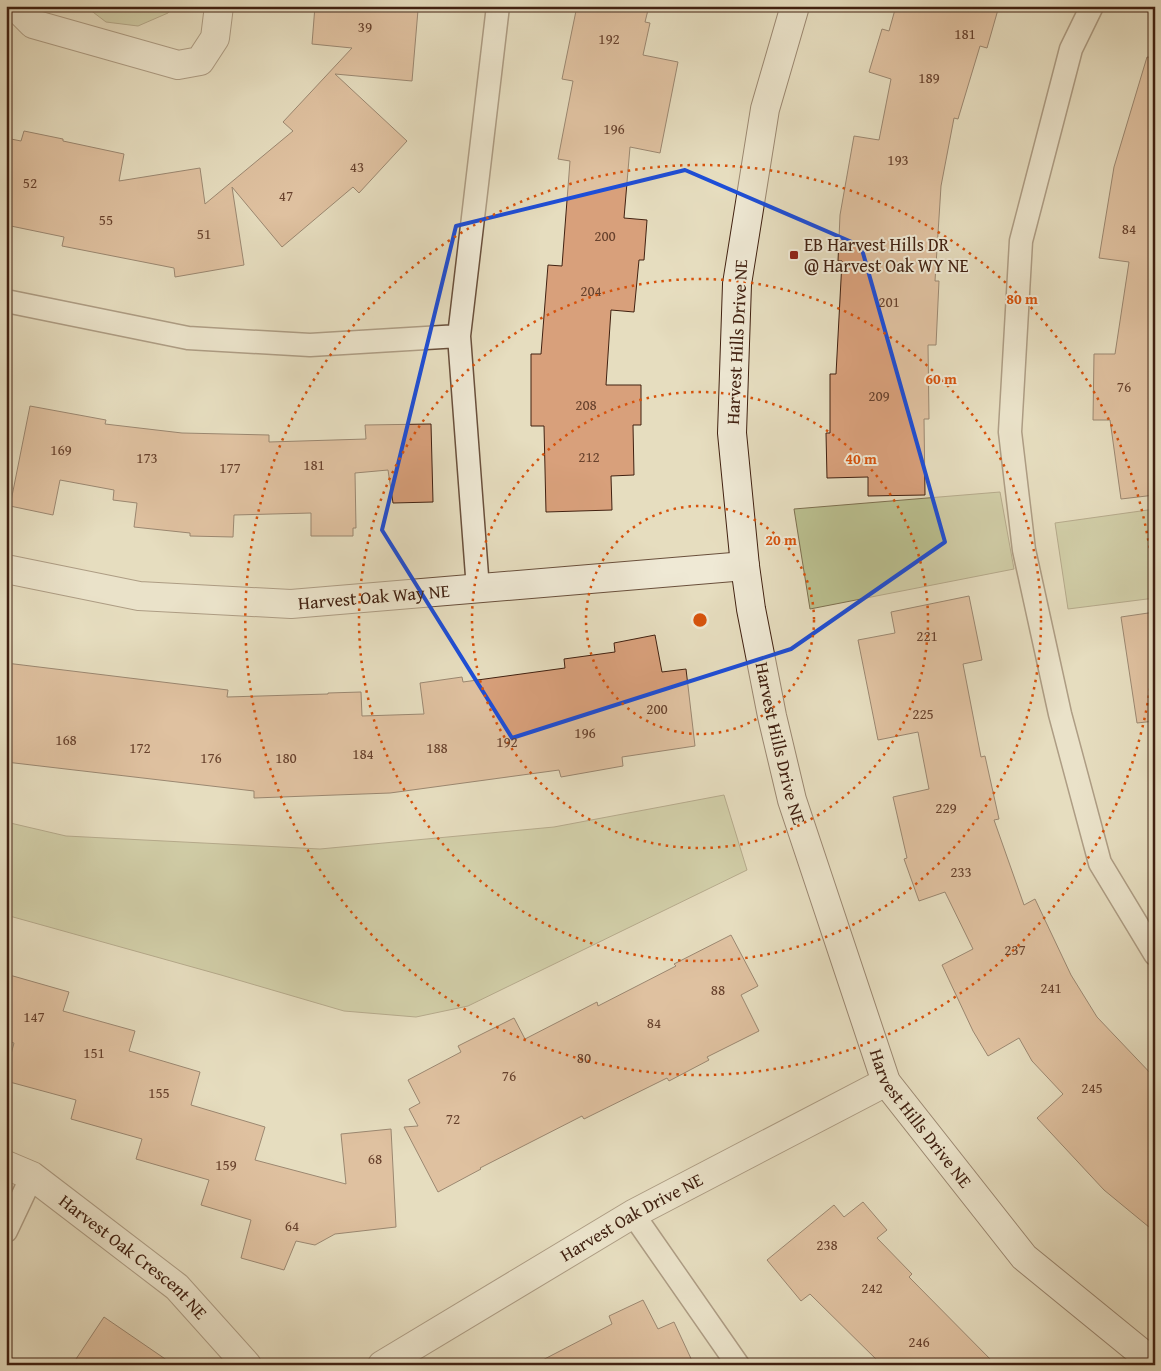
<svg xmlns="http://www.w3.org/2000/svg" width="1161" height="1371" font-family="'Gentium Book Plus',serif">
<rect width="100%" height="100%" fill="#e6ddbf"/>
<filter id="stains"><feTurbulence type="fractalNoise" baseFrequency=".004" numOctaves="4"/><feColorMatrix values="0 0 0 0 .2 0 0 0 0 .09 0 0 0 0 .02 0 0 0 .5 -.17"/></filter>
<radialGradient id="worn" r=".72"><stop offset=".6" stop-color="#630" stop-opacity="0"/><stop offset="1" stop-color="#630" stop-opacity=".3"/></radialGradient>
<path fill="#babf8f" stroke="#7e7050" d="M 85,6 L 173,6 L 168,13 L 138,26 L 106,22 Z
M 1000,492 L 1014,569 L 810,609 L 794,509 Z
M 1155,509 L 1155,598 L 1068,609 L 1055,523 Z
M 724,795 L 747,870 L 468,1006 L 416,1017 L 344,1011 L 221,975 L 6,915 L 6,822 L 66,836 L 320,849 L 554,827 Z"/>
<path fill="#d8a07b" stroke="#412111" d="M 315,6 L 371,6 L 418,10 L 412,81 L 335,74 L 407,141 L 359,193 L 353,187 L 282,247 L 232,187 L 244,265 L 175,277 L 174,268 L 62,246 L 64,237 L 6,225 L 6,138 L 21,141 L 24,131 L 63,139 L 63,141 L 124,154 L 119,181 L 200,168 L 205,204 L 293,131 L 283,122 L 352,48 L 312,44 Z
M 577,6 L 649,6 L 645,22 L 650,23 L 643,55 L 678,62 L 660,153 L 630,147 L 624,218 L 647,220 L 644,260 L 639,260 L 634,312 L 611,310 L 606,385 L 641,385 L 641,425 L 633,425 L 634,475 L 611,476 L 612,510 L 546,512 L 544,426 L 531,426 L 531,354 L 541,354 L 548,265 L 562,266 L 570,161 L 558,159 L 573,81 L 562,79 Z
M 896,6 L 999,6 L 987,48 L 980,46 L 958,119 L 954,118 L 941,186 L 935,281 L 939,281 L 936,345 L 928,345 L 929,419 L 924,419 L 925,495 L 868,496 L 868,477 L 827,478 L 826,433 L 830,433 L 830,374 L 836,374 L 842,261 L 838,261 L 840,215 L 854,136 L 879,140 L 891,79 L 869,72 L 882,29 L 889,31 Z
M 1147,57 L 1155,58 L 1155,495 L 1121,499 L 1110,420 L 1093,420 L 1094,354 L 1115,354 L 1129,262 L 1099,258 L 1114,167 Z
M 30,406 L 106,420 L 105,424 L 182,433 L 269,435 L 269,442 L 366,439 L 365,425 L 431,424 L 433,502 L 393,503 L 388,470 L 355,473 L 356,528 L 353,528 L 353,536 L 311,536 L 311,513 L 234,515 L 233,537 L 190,536 L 190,533 L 134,527 L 137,503 L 113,500 L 114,490 L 60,480 L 53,515 L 10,506 Z
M 969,596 L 982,660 L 963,664 L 981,757 L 985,756 L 999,819 L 994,820 L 1024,905 L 1035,899 L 1071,975 L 1097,1017 L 1155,1078 L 1155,1232 L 1104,1190 L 1037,1118 L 1063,1094 L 1032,1061 L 1019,1038 L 988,1056 L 973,1031 L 942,965 L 973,949 L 945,892 L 919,901 L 904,859 L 907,858 L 893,797 L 929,789 L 918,732 L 878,740 L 858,640 L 895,633 L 891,612 Z
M 1155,612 L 1155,721 L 1137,723 L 1121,617 Z
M 655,635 L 662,672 L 686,669 L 695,746 L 622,757 L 623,766 L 561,777 L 559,770 L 390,793 L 254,798 L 254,791 L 6,762 L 6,663 L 228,690 L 227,697 L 328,694 L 328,693 L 361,692 L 362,716 L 424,714 L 420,683 L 462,677 L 463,682 L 565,668 L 564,659 L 615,652 L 614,643 Z
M 731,935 L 758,986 L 741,995 L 759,1031 L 707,1057 L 709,1060 L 669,1081 L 667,1078 L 584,1119 L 582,1116 L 480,1168 L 481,1169 L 438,1192 L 404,1127 L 418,1126 L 409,1109 L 420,1103 L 408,1080 L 461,1052 L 458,1046 L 514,1018 L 525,1039 L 597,1002 L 598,1006 L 676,966 L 674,964 Z
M 6,974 L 69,992 L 63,1011 L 135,1031 L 129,1051 L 200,1072 L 191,1105 L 265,1127 L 255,1160 L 346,1184 L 341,1134 L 391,1129 L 396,1227 L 335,1234 L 315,1245 L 296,1241 L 284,1270 L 241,1258 L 251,1220 L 201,1205 L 209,1180 L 136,1159 L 142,1139 L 71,1119 L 76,1100 L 6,1081 L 6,1073 L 14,1043 L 6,1041 Z
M 863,1202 L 887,1230 L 877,1238 L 912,1274 L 909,1277 L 996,1365 L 882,1365 L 810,1294 L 801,1301 L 767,1260 L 834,1205 L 844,1217 Z
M 643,1300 L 658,1329 L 674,1322 L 694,1365 L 533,1365 L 612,1324 L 609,1316 Z
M 104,1317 L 174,1365 L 72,1365 Z"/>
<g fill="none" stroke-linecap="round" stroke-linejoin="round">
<g stroke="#6a503c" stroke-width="25">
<path id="lane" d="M 1092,6 L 1071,49 L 1021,241 L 1010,432 L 1024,550 L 1060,714 L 1100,863 L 1155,954
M 6,301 L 188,338 L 310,345 L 459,336
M 478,589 L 459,336 L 498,6
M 633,1214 L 738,1365
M 6,1231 L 32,1176"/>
</g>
<g stroke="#6a503c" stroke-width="30">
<g id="street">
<path d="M 17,6 L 18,9 L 33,24 L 178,65 L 200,61 L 215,38 L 219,6"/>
<path id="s1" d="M 6,569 L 139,596 L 291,604 L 745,566"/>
<path id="s2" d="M 6,1165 L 32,1176 L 177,1287 L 247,1365"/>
<path id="s3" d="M 382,1365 L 633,1214 L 886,1082"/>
</g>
</g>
<g stroke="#412111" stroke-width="30">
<g id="secondary">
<path id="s4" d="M 795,6 L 765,109 L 737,284 L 732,433 L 745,566 L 751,609 L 772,716 L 792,800 L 886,1082 L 1024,1257 L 1155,1364"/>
</g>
</g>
<use href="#lane" stroke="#efe9d5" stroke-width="22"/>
<use href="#street" stroke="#efe9d5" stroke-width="28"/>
<use href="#secondary" stroke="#efe9d5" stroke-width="28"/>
</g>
<path d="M0 0H1161V1371H0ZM 685,170 L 861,246 L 945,542 L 791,649 L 512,738 L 382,530 L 456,226 Z" fill="#e6ddbf" fill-opacity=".55" fill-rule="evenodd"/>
<path fill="none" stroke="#1d4ed8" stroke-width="4" stroke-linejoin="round" d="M 685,170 L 861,246 L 945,542 L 791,649 L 512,738 L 382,530 L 456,226 Z"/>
<g fill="none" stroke="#d7530c" stroke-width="2.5" stroke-dasharray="2.5 5">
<circle cx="700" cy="620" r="114"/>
<circle cx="700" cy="620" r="228"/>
<circle cx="700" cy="620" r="341"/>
<path d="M1155 636A455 455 0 1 1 1155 604"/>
</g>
<rect fill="#8f2418" stroke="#efe9d5" stroke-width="2" x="789" y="250" width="10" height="10" rx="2.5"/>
<g text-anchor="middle" stroke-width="4" stroke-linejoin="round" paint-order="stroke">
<g font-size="15" fill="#67412c">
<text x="365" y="32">39</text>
<text x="965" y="39">181</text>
<text x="609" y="44">192</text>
<text x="929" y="83">189</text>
<text x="614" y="134">196</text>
<text x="898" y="165">193</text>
<text x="357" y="172">43</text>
<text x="30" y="188">52</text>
<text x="286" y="201">47</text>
<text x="106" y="225">55</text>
<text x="1129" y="234">84</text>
<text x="204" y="239">51</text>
<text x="605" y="241">200</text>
<text x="591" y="296">204</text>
<text x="889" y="307">201</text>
<text x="1124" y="392">76</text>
<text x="879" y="401">209</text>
<text x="586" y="410">208</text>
<text x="61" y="455">169</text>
<text x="589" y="462">212</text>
<text x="147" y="463">173</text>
<text x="314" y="470">181</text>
<text x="230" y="473">177</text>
<text x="927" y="641">221</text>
<text x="657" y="714">200</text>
<text x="923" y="719">225</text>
<text x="585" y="738">196</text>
<text x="66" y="745">168</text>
<text x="507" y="747">192</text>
<text x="140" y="753">172</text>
<text x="437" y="753">188</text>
<text x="363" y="759">184</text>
<text x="211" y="763">176</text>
<text x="286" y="763">180</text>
<text x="946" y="813">229</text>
<text x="961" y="877">233</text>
<text x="1015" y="955">237</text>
<text x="1051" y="993">241</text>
<text x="718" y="995">88</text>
<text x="34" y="1022">147</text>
<text x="654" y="1028">84</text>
<text x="94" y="1058">151</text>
<text x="584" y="1063">80</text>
<text x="509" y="1081">76</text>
<text x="1092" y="1093">245</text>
<text x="159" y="1098">155</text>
<text x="453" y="1124">72</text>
<text x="375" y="1164">68</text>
<text x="226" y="1170">159</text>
<text x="292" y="1231">64</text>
<text x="827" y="1250">238</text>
<text x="872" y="1293">242</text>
<text x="919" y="1347">246</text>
</g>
<g font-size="18" fill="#412111" stroke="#efe9d5" text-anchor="start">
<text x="804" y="251">EB Harvest Hills DR<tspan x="804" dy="21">@ Harvest Oak WY NE</tspan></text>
</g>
<g font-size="18" fill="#412111" stroke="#efe9d5">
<text transform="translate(737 342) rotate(-87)" y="6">Harvest Hills Drive NE</text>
<text dy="6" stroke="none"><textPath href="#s1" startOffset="371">Harvest Oak Way NE</textPath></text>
<text dy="6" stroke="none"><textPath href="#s4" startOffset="748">Harvest Hills Drive NE</textPath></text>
<text dy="6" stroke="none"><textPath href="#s4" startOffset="1152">Harvest Hills Drive NE</textPath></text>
<text dy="6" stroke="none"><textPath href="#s3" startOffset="290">Harvest Oak Drive NE</textPath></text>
<text dy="6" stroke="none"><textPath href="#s2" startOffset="158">Harvest Oak Crescent NE</textPath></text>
</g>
</g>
<circle cx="700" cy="620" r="8" fill="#d7530c" stroke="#efe9d5" stroke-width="2.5"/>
<g font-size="15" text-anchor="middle" font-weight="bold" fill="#d7530c" stroke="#efe9d5" stroke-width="4" stroke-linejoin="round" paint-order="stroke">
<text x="1022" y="304">80 m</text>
<text x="941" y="384">60 m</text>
<text x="861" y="464">40 m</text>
<text x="781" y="545">20 m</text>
</g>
<rect width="1161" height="1371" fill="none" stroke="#e6ddbf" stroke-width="25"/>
<rect x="8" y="8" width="1146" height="1356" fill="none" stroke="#412111" stroke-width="2.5"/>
<rect x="12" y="12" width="1136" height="1346" fill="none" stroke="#412111"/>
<rect width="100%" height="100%" filter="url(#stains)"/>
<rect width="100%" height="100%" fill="url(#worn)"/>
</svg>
